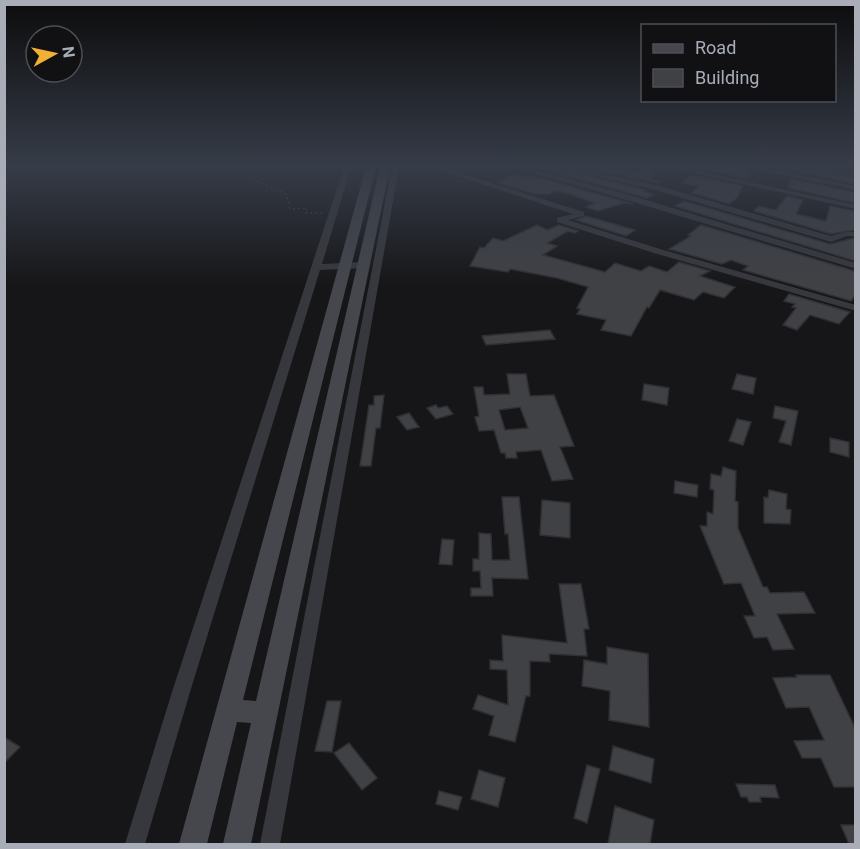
<svg xmlns="http://www.w3.org/2000/svg" width="860" height="849" font-family="Roboto,sans-serif">
<rect width="100%" height="100%" fill="#161618"/>
<path fill="#404145" stroke="#303034" stroke-width="1.5" fill-rule="evenodd" d="M 541,167 L 554,167 L 645,190 L 643,191 L 654,195 L 647,198 L 541,169 Z
M 582,167 L 612,167 L 640,173 L 645,168 L 657,170 L 650,179 L 662,182 L 659,183 Z
M 699,167 L 738,167 L 753,171 L 746,179 Z
M 795,167 L 811,167 L 855,178 L 855,184 L 794,171 Z
M 513,174 L 529,177 L 534,176 L 633,204 L 624,203 L 598,211 L 586,207 L 595,203 L 569,194 L 555,191 L 549,194 L 535,194 L 498,183 Z
M 691,175 L 743,186 L 737,198 L 729,204 L 692,193 L 699,186 L 682,183 Z
M 791,179 L 855,192 L 855,203 L 788,188 Z
M 787,196 L 803,200 L 796,214 L 826,221 L 830,206 L 855,211 L 855,230 L 831,234 L 754,211 L 758,206 L 776,210 Z
M 684,201 L 830,244 L 855,238 L 855,261 L 675,206 Z
M 586,216 L 635,230 L 626,236 L 576,220 Z
M 537,225 L 547,230 L 559,225 L 578,231 L 575,233 L 568,231 L 547,243 L 557,246 L 543,255 L 605,272 L 615,263 L 641,271 L 649,266 L 667,272 L 679,262 L 710,271 L 700,276 L 735,287 L 724,298 L 703,292 L 694,300 L 660,290 L 649,308 L 647,307 L 631,336 L 601,330 L 606,320 L 577,314 L 580,309 L 577,308 L 588,287 L 557,278 L 510,269 L 508,272 L 470,266 L 480,247 L 484,248 L 493,238 L 503,241 Z
M 701,225 L 855,271 L 855,296 L 851,301 L 743,270 L 748,266 L 731,260 L 722,264 L 669,249 L 691,236 L 688,235 Z
M 789,294 L 850,312 L 839,324 L 810,315 L 797,330 L 783,325 L 796,308 L 792,307 L 795,304 L 784,301 Z
M 550,330 L 555,339 L 486,345 L 482,336 Z
M 507,374 L 526,374 L 530,396 L 554,395 L 574,446 L 560,447 L 573,479 L 552,481 L 541,450 L 516,452 L 517,458 L 506,458 L 505,453 L 501,453 L 494,430 L 479,431 L 475,417 L 479,416 L 474,387 L 483,387 L 484,395 L 510,394 ZM 520,407 L 528,428 L 505,430 L 499,410 Z
M 737,374 L 756,378 L 753,394 L 732,389 Z
M 644,384 L 669,388 L 667,405 L 642,400 Z
M 384,395 L 380,428 L 376,428 L 371,466 L 360,466 L 369,405 L 374,405 L 374,396 Z
M 436,405 L 438,408 L 447,406 L 453,414 L 436,419 L 427,408 Z
M 775,406 L 798,411 L 791,445 L 779,442 L 786,421 L 773,418 Z
M 409,413 L 419,427 L 407,430 L 397,417 Z
M 737,419 L 751,422 L 743,445 L 729,441 Z
M 830,438 L 849,442 L 849,457 L 830,452 Z
M 723,467 L 736,471 L 735,501 L 738,502 L 738,528 L 763,587 L 767,587 L 770,593 L 804,592 L 815,613 L 777,614 L 794,649 L 773,650 L 767,637 L 754,638 L 744,616 L 755,616 L 741,583 L 724,584 L 700,526 L 707,526 L 707,512 L 713,514 L 714,490 L 710,489 L 711,474 L 721,476 Z
M 675,481 L 698,485 L 697,497 L 674,493 Z
M 769,490 L 787,494 L 786,509 L 791,510 L 790,524 L 764,523 L 764,497 L 768,498 Z
M 502,497 L 519,497 L 528,579 L 492,578 L 493,596 L 471,596 L 471,588 L 481,588 L 480,571 L 473,571 L 473,559 L 479,559 L 479,533 L 491,534 L 492,560 L 510,560 L 508,534 L 505,534 Z
M 542,500 L 570,503 L 570,538 L 540,535 Z
M 442,539 L 454,540 L 452,565 L 439,564 Z
M 559,584 L 581,584 L 589,629 L 584,629 L 587,656 L 549,654 L 550,662 L 530,661 L 530,696 L 526,696 L 515,742 L 489,735 L 494,716 L 473,709 L 478,695 L 508,705 L 507,670 L 490,669 L 490,660 L 503,661 L 502,635 L 567,643 Z
M 607,647 L 648,654 L 649,727 L 609,720 L 610,691 L 582,686 L 584,660 L 607,664 Z
M 796,675 L 830,675 L 855,728 L 855,787 L 834,787 L 821,758 L 802,758 L 794,741 L 824,740 L 809,707 L 786,708 L 773,678 L 797,677 Z
M 327,701 L 341,701 L 332,752 L 315,751 Z
M 4,737 L 20,747 L 4,763 Z
M 349,743 L 377,778 L 362,790 L 334,753 Z
M 613,746 L 654,759 L 651,783 L 609,770 Z
M 587,765 L 600,769 L 587,823 L 574,818 Z
M 479,770 L 505,778 L 498,807 L 471,799 Z
M 736,784 L 775,785 L 779,798 L 760,797 L 761,802 L 749,802 L 747,797 L 741,797 Z
M 439,791 L 462,797 L 458,810 L 436,804 Z
M 615,806 L 654,820 L 650,844 L 608,844 Z
M 841,825 L 855,825 L 855,844 L 849,844 Z"/>
<g fill="none" stroke-linecap="round" stroke-linejoin="round">
<path stroke="#3d3f44" stroke-width="1.5" stroke-dasharray="2 3" stroke-linecap="butt" d="M 225,167 L 286,194 L 290,209 L 307,208 L 305,213 L 322,213"/>
<path fill="#37383d" fill-rule="evenodd" d="M 344,167 L 351,167 L 322,264 L 364,262 L 368,265 L 364,268 L 320,270 L 190,692 L 145,844 L 125,844 L 172,692 Z
M 392,167 L 399,167 L 280,844 L 260,844 Z
M 430,167 L 441,167 L 584,212 L 584,216 L 568,220 L 660,249 L 856,305 L 856,311 L 654,253 L 557,222 L 557,218 L 573,214 Z
M 512,167 L 524,167 L 626,194 L 856,263 L 856,269 L 620,198 Z
M 556,167 L 570,167 L 656,185 L 831,236 L 846,232 L 856,232 L 856,236 L 847,236 L 831,242 L 652,189 Z
M 666,167 L 680,167 L 856,205 L 856,209 Z
M 744,167 L 759,167 L 856,186 L 856,190 Z
M 813,167 L 829,167 L 856,172 L 856,176 Z"/>
<path fill="#45474d" fill-rule="evenodd" d="M 366,167 L 376,167 L 243,700 L 256,701 L 380,167 L 390,167 L 251,844 L 223,844 L 251,723 L 237,722 L 207,844 L 179,844 Z"/>
</g>
<linearGradient id="sky" x2="0" y2="1"><stop stop-color="#0c0c0d"/><stop offset="0.58" stop-color="#363c48"/><stop offset="1" stop-color="#363c48" stop-opacity="0"/></linearGradient>
<rect width="860" height="286" fill="url(#sky)"/>
<rect width="860" height="849" fill="none" stroke="#a8adb8" stroke-width="12"/>
<rect x="641" y="24" width="195" height="78" fill="#111113" stroke="#4d4f55" stroke-width="1.5"/>
<rect x="653" y="44" width="30" height="9" fill="#45474d" stroke="#4d4f55" stroke-width="1.5"/>
<text x="695" y="54" font-size="18" fill="#a8adb8">Road</text>
<rect x="653" y="69" width="30" height="18" fill="#404145" stroke="#4d4f55" stroke-width="1.5"/>
<text x="695" y="84" font-size="18" fill="#a8adb8">Building</text>
<g transform="translate(54 54) rotate(82)"><circle r="28" fill="#111113" stroke="#4d4f55" stroke-width="1.5"/>
<path d="M0-4.5L10 22L0 15L-10 22Z" fill="#f2b134"/>
<text y="-9" font-size="16" font-weight="bold" text-anchor="middle" fill="#a8adb8">N</text>
</g>
</svg>
